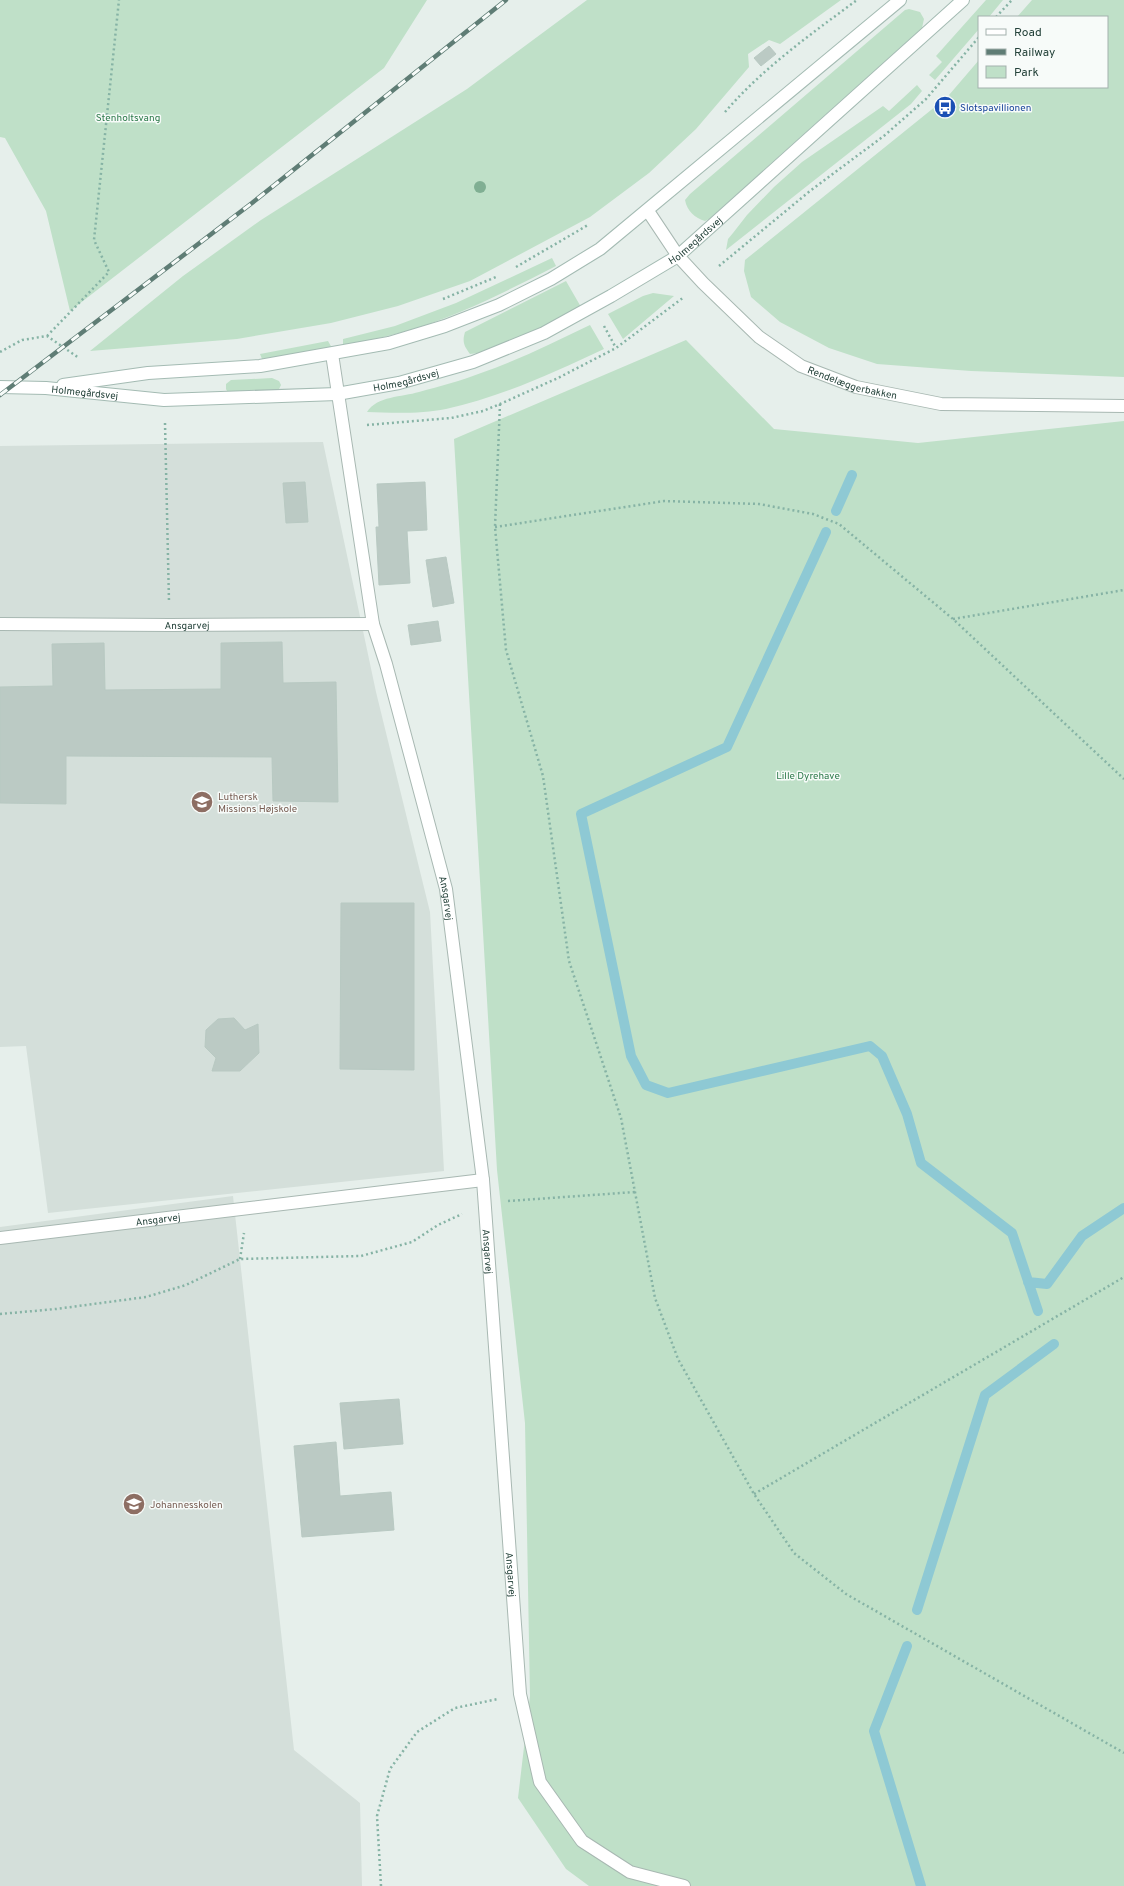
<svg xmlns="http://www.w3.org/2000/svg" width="1124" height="1886" font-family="Overpass,sans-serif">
<rect width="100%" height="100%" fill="#e6efeb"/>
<path fill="#d4dfda" d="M 323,442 L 376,692 L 430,912 L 444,1171 L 48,1213 L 26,1046 L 0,1047 L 0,446 Z
M 233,1196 L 294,1750 L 360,1803 L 362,1886 L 0,1886 L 0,1227 Z"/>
<path fill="#bfe0c8" d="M 0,0 L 427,0 L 384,68 L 70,311 L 46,211 L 5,138 L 0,137 Z
M 587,0 L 841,0 L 780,44 L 769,40 L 748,54 L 749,67 L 696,129 L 649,173 L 590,217 L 470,281 L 398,306 L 331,323 L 237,339 L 90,351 L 183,276 L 261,220 L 467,89 Z
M 986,0 L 1003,0 L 989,17 L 979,17 L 979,29 L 935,80 L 929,75 L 942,62 L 936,56 Z
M 1032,0 L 1124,0 L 1124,377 L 971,371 L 877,364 L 829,348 L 780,322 L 751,297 L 744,271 L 745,260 L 936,106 L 942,113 L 955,102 L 949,95 L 979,60 L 979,87 L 1107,87 L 1107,17 L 1017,17 Z
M 909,9 L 920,12 L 924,19 L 922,28 L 709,219 L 705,221 C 695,218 687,211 685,200 L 690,194 L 905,10 Z
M 917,85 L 922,91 L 911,104 L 726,250 L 728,239 L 733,233 L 747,215 L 774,187 L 802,162 L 883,106 L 889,111 Z
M 552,258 L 556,266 C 509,290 462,314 411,330 C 389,336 365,341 343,346 L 343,339 L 395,326 L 456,303 Z
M 566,281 L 581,307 C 550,323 504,350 470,354 C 464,346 462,342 465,332 Z
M 653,293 L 674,296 L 623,339 L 608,314 L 643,296 Z
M 590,325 L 604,349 C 553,373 501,397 446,409 C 422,414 391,413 367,412 C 377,396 402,397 419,392 C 440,386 461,381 481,373 C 519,360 554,342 590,325 Z
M 686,340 L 774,429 L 918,443 L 1124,421 L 1124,1886 L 589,1886 L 566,1869 L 518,1798 L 530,1696 L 525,1423 L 497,1170 L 454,439 Z
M 328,341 L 332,348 L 262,359 L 260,354 Z
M 272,378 L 279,381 L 281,385 L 278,391 L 228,393 L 226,389 L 226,384 L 231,380 Z"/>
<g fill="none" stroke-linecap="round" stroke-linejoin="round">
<path stroke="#8ec9d4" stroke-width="10" d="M 836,511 L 852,475
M 826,532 L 727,747 L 581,814 L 631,1056 L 646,1085 L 668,1093 L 870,1046 L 882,1056 L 907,1114 L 921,1163 L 1012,1233 L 1038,1311
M 1028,1282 L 1047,1284 L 1082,1236 L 1124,1208
M 917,1610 L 985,1395 L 1054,1344
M 907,1646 L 874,1731 L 921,1886"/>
</g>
<path fill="#bbcac4" stroke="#b8c9c2" d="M 769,46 L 776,54 L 761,66 L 754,58 Z
M 948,97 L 952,102 L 941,112 L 937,107 Z
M 305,482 L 308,522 L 286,523 L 283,483 Z
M 425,482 L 427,530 L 407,531 L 410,583 L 379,585 L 376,527 L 379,527 L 377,484 Z
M 446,557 L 454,603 L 433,607 L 426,560 Z
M 438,621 L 441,641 L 411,645 L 408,625 Z
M 282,642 L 283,683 L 336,682 L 338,802 L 273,801 L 272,757 L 66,756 L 66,804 L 0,803 L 0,687 L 53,686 L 52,644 L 104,643 L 105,690 L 221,689 L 221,643 Z
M 341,903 L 414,903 L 414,1070 L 340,1069 Z
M 234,1018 L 245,1030 L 258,1024 L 259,1053 L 240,1071 L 212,1071 L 216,1058 L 205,1047 L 206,1030 L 218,1019 Z
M 399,1399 L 403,1444 L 344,1449 L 340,1403 Z
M 336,1442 L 340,1496 L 391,1492 L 394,1530 L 302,1537 L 294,1446 Z"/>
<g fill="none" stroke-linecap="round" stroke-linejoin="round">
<g stroke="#a8b8b2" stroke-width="14">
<g id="lane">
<path id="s1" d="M 648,211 L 678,256 L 703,283 L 759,337 L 801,366 L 856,387 L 941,404 L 1124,406"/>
<path id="s2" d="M 0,1238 L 483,1180"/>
</g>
</g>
<g stroke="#a8b8b2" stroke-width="14">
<g id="street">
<path id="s3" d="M 332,354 L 373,624 L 386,664 L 446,889 L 483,1180 L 520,1694 L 540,1782 L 582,1841 L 630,1872 L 684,1886"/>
<path id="s4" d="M 0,624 L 170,625 L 373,624"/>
</g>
</g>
<g stroke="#a4bbb3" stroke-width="14">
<g id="secondary">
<path d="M 63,385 L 148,373 L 260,366 L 389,343 L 445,326 L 499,305 L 551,279 L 600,249 L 900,0"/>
<path id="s5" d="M 0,387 L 46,388 L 164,400 L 337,394 L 399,383 L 473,362 L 544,333 L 611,296 L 678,256 L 963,0"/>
</g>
</g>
<path stroke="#86b3a5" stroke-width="2.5" stroke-dasharray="2 3" stroke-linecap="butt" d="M 996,17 L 1012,0
M 725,112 C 763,68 811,34 857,0
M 719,266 L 810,191 L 885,135 L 926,99 L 979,37
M 516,267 L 588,225
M 443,299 L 496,277
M 604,326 L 616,348
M 47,336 L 109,272 L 94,240 L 119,0
M 0,352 L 22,340 L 47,336 L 79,358
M 500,404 L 495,527 L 506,650 L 543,776 L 569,961 L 621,1118 L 655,1298 L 678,1359 L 754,1494 L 794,1553 L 846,1594 L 1124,1753
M 165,423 L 169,602
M 367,425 L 451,418 L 483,411 L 500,404 L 558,378 L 616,348 L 684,297
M 495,527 L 664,501 L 759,504 L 813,514 L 839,524 L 953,619 L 1124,779
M 953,619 L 1124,590
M 508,1201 L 635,1192
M 240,1259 L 244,1233
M 0,1314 L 56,1309 L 146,1297 L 186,1285 L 240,1259 L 361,1256 L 412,1242 L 438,1225 L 462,1214
M 754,1494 L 1124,1277
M 381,1886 L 377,1816 L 390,1769 L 417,1732 L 455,1708 L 498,1699"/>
<use href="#lane" stroke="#fff" stroke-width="12"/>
<use href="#street" stroke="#fff" stroke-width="12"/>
<use href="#secondary" stroke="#fff" stroke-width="12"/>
<g stroke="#5f7d75" stroke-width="4.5">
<path id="rail" d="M 0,395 L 252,203 L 506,0"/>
</g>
<use href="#rail" stroke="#f7fbf9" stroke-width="3" stroke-dasharray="9" stroke-linecap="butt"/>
</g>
<circle fill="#80af93" cx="480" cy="187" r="6"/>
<defs>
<g id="bus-disc" transform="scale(1.15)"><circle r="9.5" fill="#1a4fb4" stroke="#f7fbf9"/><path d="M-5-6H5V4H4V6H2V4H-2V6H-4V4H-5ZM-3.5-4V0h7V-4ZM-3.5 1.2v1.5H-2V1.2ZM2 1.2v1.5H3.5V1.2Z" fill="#fff"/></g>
<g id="university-disc" transform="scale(1.15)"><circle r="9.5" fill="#8d6e63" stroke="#f7fbf9"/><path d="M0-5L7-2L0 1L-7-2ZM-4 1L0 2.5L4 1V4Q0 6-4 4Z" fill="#fff"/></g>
<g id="school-disc" transform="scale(1.15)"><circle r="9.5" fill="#8d6e63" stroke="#f7fbf9"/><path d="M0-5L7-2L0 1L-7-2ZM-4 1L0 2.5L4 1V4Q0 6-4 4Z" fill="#fff"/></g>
</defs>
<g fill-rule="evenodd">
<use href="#bus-disc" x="945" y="107"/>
<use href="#university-disc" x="202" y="802"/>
<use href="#school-disc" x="134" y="1504"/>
</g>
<g text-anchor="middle" stroke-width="3" stroke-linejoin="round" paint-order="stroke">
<g font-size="10" fill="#164399" stroke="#f7fbf9" text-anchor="start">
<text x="960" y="111">Slotspavillionen</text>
</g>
<g font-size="10" fill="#2d7a4b" stroke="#f7fbf9">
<text x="128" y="121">Stenholtsvang</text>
<text x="808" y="779">Lille Dyrehave</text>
</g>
<g font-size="10" fill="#24423a" stroke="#f7fbf9">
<text dy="4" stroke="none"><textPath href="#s5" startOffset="732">Holmegårdsvej</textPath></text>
<text dy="4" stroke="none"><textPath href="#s5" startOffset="408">Holmegårdsvej</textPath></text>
<text dy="4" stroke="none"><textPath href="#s1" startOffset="274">Rendelæggerbakken</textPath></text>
<text dy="4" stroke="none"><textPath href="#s5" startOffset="85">Holmegårdsvej</textPath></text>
<text dy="4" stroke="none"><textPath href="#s4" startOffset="187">Ansgarvej</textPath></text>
<text dy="4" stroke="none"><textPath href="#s3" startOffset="557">Ansgarvej</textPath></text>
<text dy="4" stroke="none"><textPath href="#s2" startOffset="159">Ansgarvej</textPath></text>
<text dy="4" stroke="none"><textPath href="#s3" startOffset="913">Ansgarvej</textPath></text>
<text dy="4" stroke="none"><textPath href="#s3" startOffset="1237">Ansgarvej</textPath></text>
</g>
<g font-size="10" fill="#785e54" stroke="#f7fbf9" text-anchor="start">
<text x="218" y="800">Luthersk<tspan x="218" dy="12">Missions Højskole</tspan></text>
<text x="150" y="1508">Johannesskolen</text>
</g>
</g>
<rect x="978" y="16" width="130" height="72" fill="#f7fbf9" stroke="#a3b1ad"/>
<rect x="986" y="29" width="20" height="6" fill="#ffffff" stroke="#a3b1ad"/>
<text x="1014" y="36" font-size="12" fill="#24423a">Road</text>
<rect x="986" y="49" width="20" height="6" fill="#5f7d75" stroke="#a3b1ad"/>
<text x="1014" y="56" font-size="12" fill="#24423a">Railway</text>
<rect x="986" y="66" width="20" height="12" fill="#bfe0c8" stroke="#a3b1ad"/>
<text x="1014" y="76" font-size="12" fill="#24423a">Park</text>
</svg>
